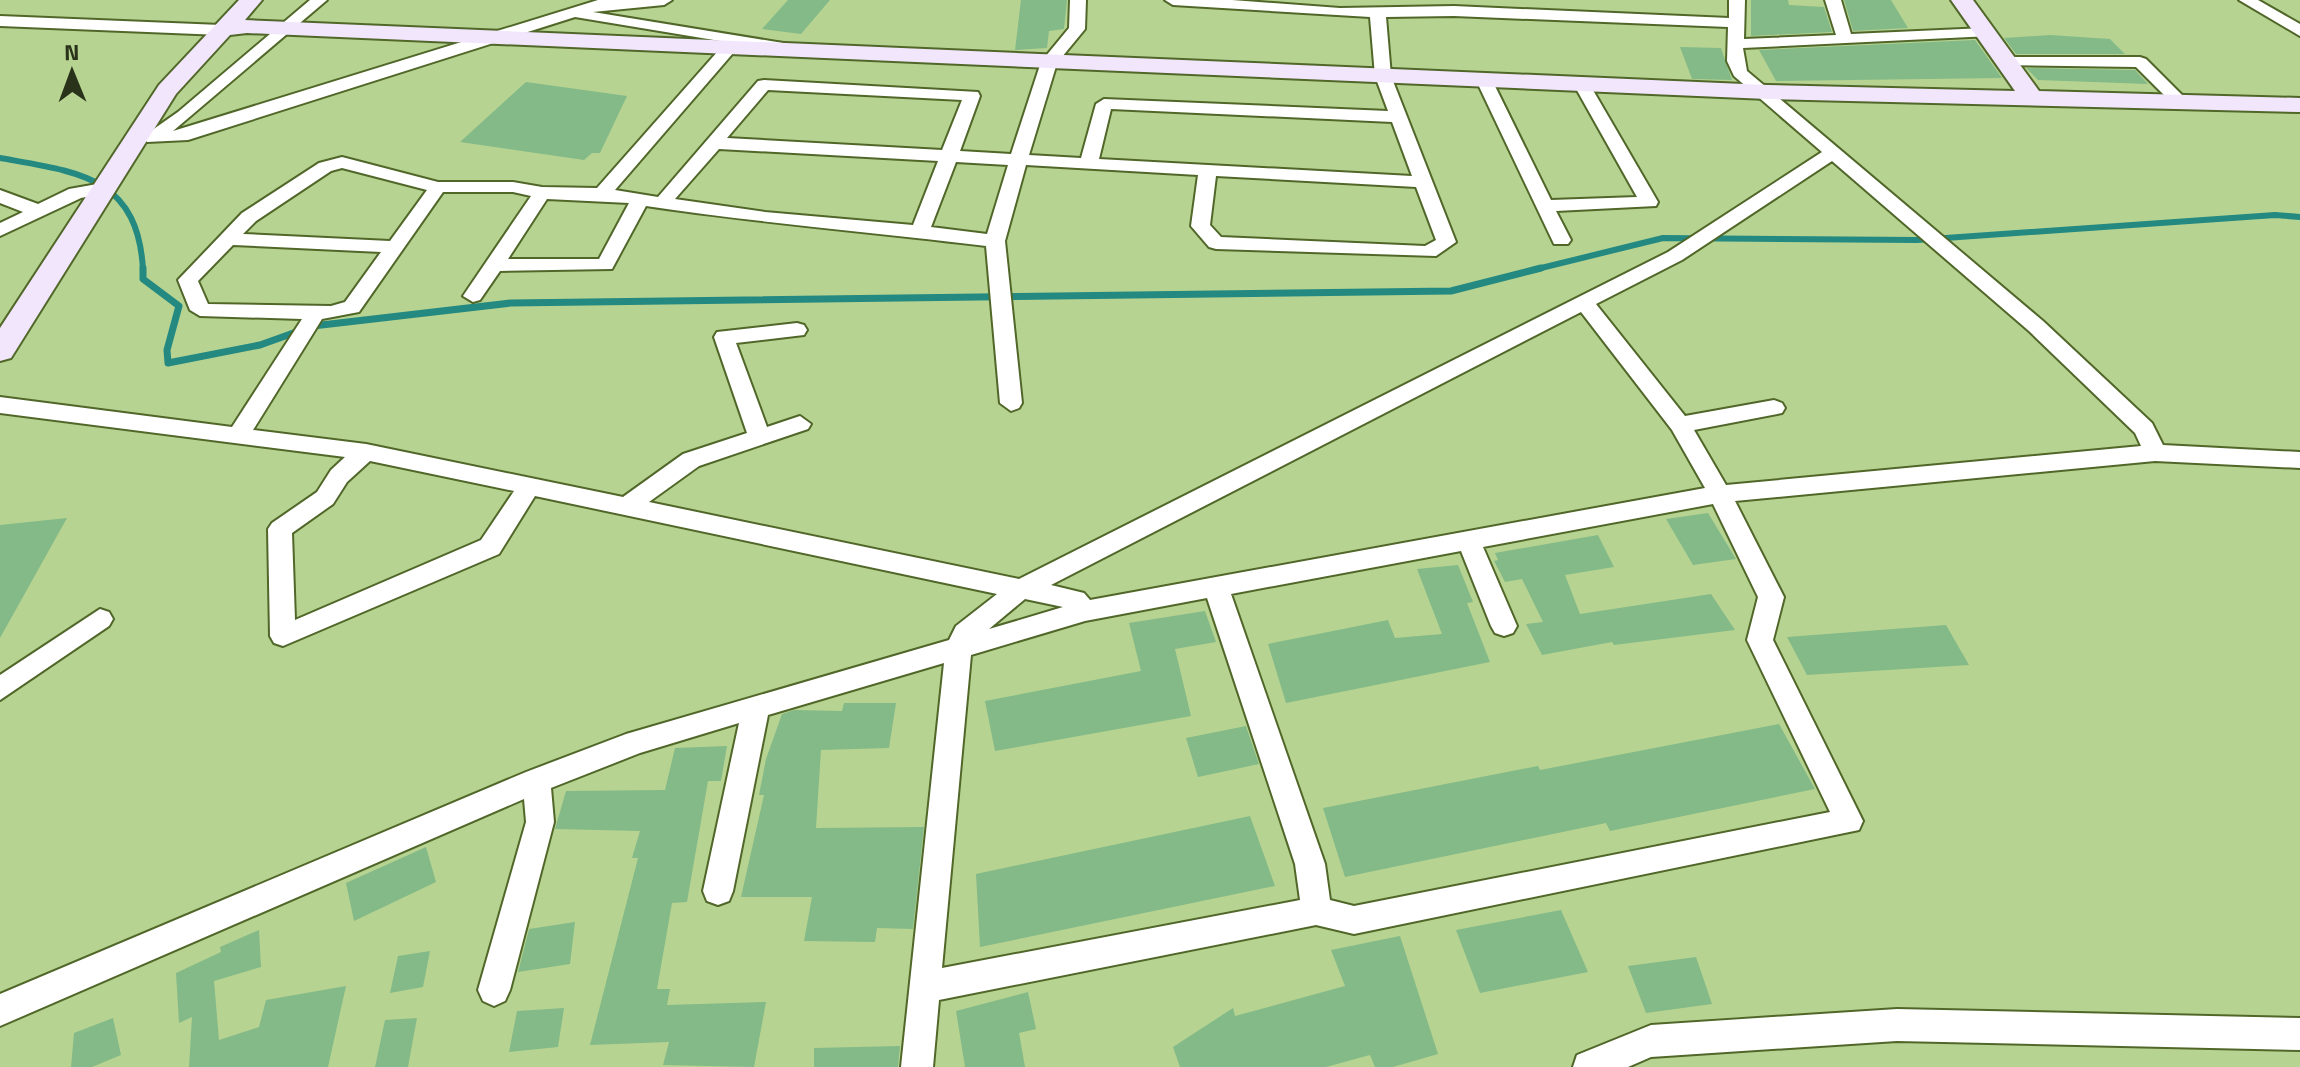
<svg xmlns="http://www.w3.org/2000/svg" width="2300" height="1067" font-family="'Titillium Web',sans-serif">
<rect width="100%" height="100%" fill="#b7d391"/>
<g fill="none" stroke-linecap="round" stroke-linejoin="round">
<path stroke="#248981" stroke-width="6" d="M 0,158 C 78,172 138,176 143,270
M 1533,270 L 1663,238 L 1917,240 L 2275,215 L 2300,217"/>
<path stroke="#248981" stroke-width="7" d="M 143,268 L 143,279 L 179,306 L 167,350 L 168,363 L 260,345 L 313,326 L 511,303 L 1451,291 L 1541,268"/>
</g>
<path fill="#83ba88" d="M 788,0 L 830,0 L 801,34 L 762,29 Z
M 1021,0 L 1067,0 L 1064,29 L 1049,31 L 1047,48 L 1015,50 Z
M 1751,0 L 1788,0 L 1789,5 L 1824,7 L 1832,32 L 1751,36 Z
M 1844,0 L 1891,0 L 1908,28 L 1853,31 Z
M 2050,35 L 2110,39 L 2125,54 L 2016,54 L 2004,38 Z
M 1975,40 L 2002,78 L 1776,81 L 1759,50 Z
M 1680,47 L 1721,48 L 1732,80 L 1692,79 Z
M 2026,68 L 2135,70 L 2148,84 L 2038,80 Z
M 526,82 L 627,96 L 600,153 L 592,153 L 584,160 L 460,142 Z
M 1708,513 L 1736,559 L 1693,565 L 1666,519 Z
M 67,518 L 0,638 L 0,525 Z
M 1598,535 L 1614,567 L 1565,575 L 1580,614 L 1711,594 L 1735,630 L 1614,645 L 1612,642 L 1542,655 L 1526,624 L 1543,622 L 1522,579 L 1505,582 L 1494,561 L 1498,560 L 1495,553 Z
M 1458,565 L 1473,602 L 1467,603 L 1490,662 L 1286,703 L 1268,644 L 1388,620 L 1395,638 L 1442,634 L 1417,569 Z
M 1205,611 L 1216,642 L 1175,649 L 1191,716 L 995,751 L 985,701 L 1141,671 L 1129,623 Z
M 1946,625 L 1969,665 L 1807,675 L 1787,637 Z
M 844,703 L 896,703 L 889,748 L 821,750 L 816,828 L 924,827 L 913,929 L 877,928 L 875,942 L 804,941 L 812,897 L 741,897 L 764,795 L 759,795 L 766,759 L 782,714 L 794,710 L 842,711 Z
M 1779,724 L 1815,789 L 1610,831 L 1606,823 L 1345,877 L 1323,808 L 1538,766 L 1540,770 Z
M 1246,726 L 1259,764 L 1198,777 L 1186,738 Z
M 727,746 L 721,781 L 708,781 L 687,902 L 672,903 L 657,989 L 670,989 L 667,1005 L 766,1002 L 754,1067 L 663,1065 L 669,1042 L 590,1045 L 638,858 L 632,858 L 640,831 L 555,829 L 566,791 L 665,790 L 675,748 Z
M 1250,816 L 1275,886 L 980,947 L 976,874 Z
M 426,847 L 436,882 L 354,921 L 346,883 Z
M 1561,910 L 1588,972 L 1480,993 L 1456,930 Z
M 575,922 L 570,964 L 518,972 L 529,929 Z
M 259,930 L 261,967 L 214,981 L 219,1040 L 259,1027 L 266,1000 L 346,986 L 328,1067 L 189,1067 L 192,1017 L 179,1023 L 176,973 L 221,952 L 220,947 Z
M 1400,936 L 1438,1054 L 1393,1067 L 1375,1067 L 1370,1055 L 1326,1067 L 1180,1067 L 1173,1047 L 1233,1008 L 1235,1016 L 1345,986 L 1331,950 Z
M 430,951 L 423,987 L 390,993 L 398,956 Z
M 1696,957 L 1712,1004 L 1646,1013 L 1628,966 Z
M 1028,992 L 1036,1029 L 1019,1033 L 1025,1067 L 965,1067 L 956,1011 Z
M 564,1008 L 558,1047 L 509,1052 L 517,1011 Z
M 113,1018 L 121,1055 L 92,1067 L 71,1067 L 74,1033 Z
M 417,1018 L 408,1067 L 375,1067 L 385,1020 Z
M 900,1046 L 898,1067 L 814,1067 L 814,1048 Z"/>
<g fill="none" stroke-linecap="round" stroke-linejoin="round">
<g stroke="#506729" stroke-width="4">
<path id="street" d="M 310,0 L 327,0 L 173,131 L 598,0 L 672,0 L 664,5 L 593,12 L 783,43 L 783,49 L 777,51 L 740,45 L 615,190 L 658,197 L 758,81 L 764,80 L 978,92 L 980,96 L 960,151 L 1011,154 L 1041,62 L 1069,28 L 1070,0 L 1086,0 L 1085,29 L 1057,63 L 1029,155 L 1081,158 L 1096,104 L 1104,99 L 1388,111 L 1375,76 L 1370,17 L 1173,5 L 1165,0 L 1232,0 L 1340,8 L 1454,6 L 1729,18 L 1729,0 L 1745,0 L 1744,39 L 1836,35 L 1825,0 L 1841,0 L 1851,34 L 1985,28 L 1993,33 L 1991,36 L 1743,48 L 1747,71 L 2043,321 L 2152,423 L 2163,445 L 2300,452 L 2300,468 L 2155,461 L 1735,501 L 1784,597 L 1773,640 L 1863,821 L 1859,830 L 1354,934 L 1316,925 L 939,1000 L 933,1067 L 901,1067 L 944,663 L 768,715 L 733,891 L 729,901 L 718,905 L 707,901 L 703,891 L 739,723 L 640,753 L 551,788 L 554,822 L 510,990 L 505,1001 L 494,1006 L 483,1001 L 478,990 L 526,822 L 524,799 L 0,1026 L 0,994 L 526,772 L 626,734 L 949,640 L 956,626 L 997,594 L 535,496 L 499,554 L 283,646 L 274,643 L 270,636 L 268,529 L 272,523 L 317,492 L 331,470 L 345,457 L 0,413 L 0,397 L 232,427 L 302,319 L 200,316 L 190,310 L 178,280 L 242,213 L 319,163 L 342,157 L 438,182 L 513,182 L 542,187 L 597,188 L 726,42 L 575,17 L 188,140 L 147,142 L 144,138 L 148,133 L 178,112 ZM 1454,16 L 1728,27 L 1727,61 L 1734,76 L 1822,152 L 1668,252 L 1019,579 L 649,502 L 699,466 L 808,429 L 811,424 L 800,416 L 767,427 L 736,343 L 804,335 L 807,330 L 804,325 L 797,323 L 717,332 L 714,337 L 747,433 L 683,454 L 623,497 L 366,444 L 253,430 L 322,319 L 359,312 L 443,192 L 513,192 L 531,196 L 463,296 L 473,302 L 480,300 L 500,271 L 612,269 L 646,206 C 759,223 873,232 986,246 L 1000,403 L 1011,411 L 1019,408 L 1022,403 L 1005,241 L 1026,165 L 1198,175 L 1191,226 L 1209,247 L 1216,249 L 1436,256 L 1456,242 L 1391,76 L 1386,17 ZM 768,90 L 962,100 L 942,150 L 727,138 ZM 1111,109 L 1392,122 L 1412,176 L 1099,159 ZM 719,149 L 938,161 L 913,225 L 765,212 L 675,199 ZM 1832,161 L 2029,331 L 2135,433 L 2141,446 L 1726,485 L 1694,430 L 1782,413 L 1785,408 L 1782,403 L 1774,400 L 1685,416 L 1596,304 L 1682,260 ZM 956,162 L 1008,165 L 987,234 L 931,227 ZM 342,168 L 427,190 L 390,241 L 243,234 L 256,221 L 331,171 ZM 1216,176 L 1416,187 L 1436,240 L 1425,246 L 1221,237 L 1210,225 ZM 547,199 L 629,203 L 599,259 L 508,259 ZM 233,245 L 381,252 L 345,302 L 331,306 L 208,304 L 198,281 ZM 1581,312 L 1672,430 L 1705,488 L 1090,600 L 1084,593 L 1051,585 ZM 370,461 L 514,491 L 481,540 L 295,620 L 292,533 L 333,504 L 347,482 ZM 1713,504 L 1758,597 L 1747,640 L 1830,812 L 1354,906 L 1330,900 L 1325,864 L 1231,594 L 1461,551 L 1491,626 L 1495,633 L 1504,636 L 1513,633 L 1517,626 L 1483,547 ZM 1207,598 L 1295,864 L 1300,900 L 942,968 L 971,655 L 1085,621 ZM 1025,599 L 1063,607 L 989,629 Z
M 2239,0 L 2258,0 L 2300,24 L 2300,36 Z
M 0,16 L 221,25 L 229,30 L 221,35 L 0,26 Z
M 2006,57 L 2140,57 L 2146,59 L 2189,102 L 2187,106 L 2175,106 L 2136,67 L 2000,65 L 1998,62 Z
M 1484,75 L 1492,80 L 1551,200 L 1637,197 L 1574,85 L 1582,80 L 1590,85 L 1658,202 L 1656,206 L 1556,211 L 1571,240 L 1568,244 L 1554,244 L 1476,80 Z
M 103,183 L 112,188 L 109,192 L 81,198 L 0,236 L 0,223 L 23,212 L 0,203 L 0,190 L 38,204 L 69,189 Z
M 100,609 L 109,612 L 113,619 L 109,626 L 0,700 L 0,675 Z
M 1897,1009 L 2300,1018 L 2300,1050 L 1897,1041 L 1651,1057 L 1628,1067 L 1573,1067 L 1577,1055 L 1651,1025 Z"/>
</g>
<g stroke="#506729" stroke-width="4">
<path id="secondary" d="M 239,0 L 262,0 L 245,20 L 1767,85 L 2015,91 L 1951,0 L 1973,0 L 2039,91 L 2300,98 L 2300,112 L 1767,99 L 247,33 L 230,35 L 176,94 L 11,358 L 0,361 L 0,328 L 159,85 Z"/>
</g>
<use href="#street" fill="#fff" fill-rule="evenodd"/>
<use href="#secondary" fill="#f2e6fd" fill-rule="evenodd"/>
</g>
<g transform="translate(72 72) rotate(359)" stroke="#b7d391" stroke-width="6" paint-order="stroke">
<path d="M0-6L14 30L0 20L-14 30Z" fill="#283319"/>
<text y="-12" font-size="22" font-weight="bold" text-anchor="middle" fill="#283319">N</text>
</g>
</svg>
